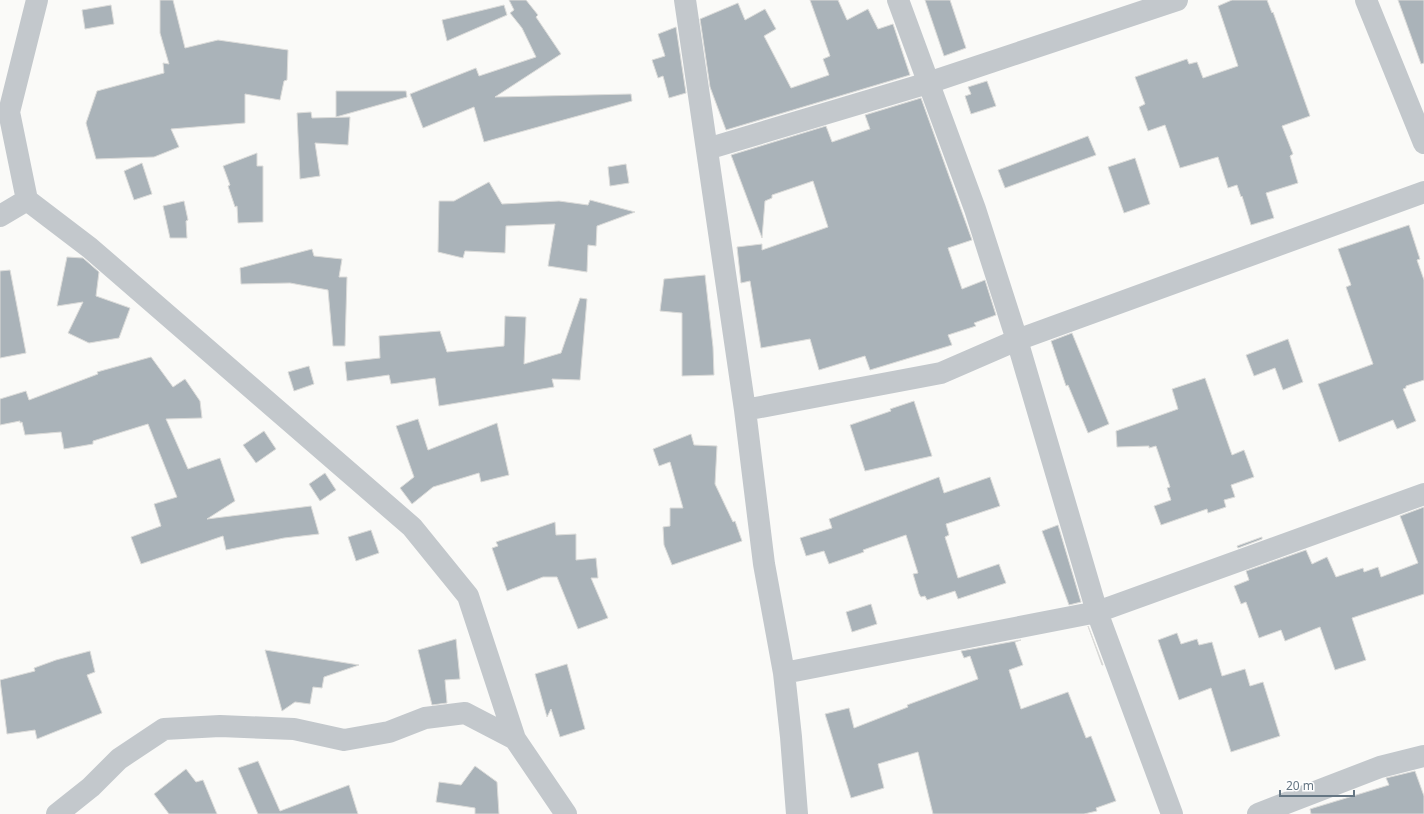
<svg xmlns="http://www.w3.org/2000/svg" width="1424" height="814" font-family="'Noto Sans',sans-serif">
<rect width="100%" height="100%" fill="#fafaf8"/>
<path fill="#aab3b9" stroke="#dcdcda" d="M 160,0 L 173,0 L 185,48 L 218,40 L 288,50 L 287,80 L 284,81 L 280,100 L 245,94 L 245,123 L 171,129 L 179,147 L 154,157 L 96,159 L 86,123 L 97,91 L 164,73 L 163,63 L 169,64 L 160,33 Z
M 509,0 L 526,0 L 538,15 L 536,17 L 561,54 L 495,97 L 631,94 L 632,101 L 484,142 L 474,107 L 423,128 L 410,94 L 476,68 L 479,76 L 536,57 L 522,28 L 510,13 L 514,10 Z
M 810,0 L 838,0 L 847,20 L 868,9 L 878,29 L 893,24 L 910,75 L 726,130 L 710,87 L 700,19 L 738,3 L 745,20 L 765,9 L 776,29 L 764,36 L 791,88 L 829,75 L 823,59 L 830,56 Z
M 925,0 L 950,0 L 966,48 L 944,56 Z
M 1232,0 L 1267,0 L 1272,13 L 1273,12 L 1310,116 L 1282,126 L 1293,154 L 1290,156 L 1298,183 L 1266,193 L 1274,218 L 1251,225 L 1242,196 L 1241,197 L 1237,185 L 1228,188 L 1218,157 L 1180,168 L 1165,125 L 1148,131 L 1139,107 L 1145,104 L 1135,77 L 1187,59 L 1189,64 L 1197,62 L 1203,78 L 1238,66 L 1218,6 Z
M 1398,0 L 1424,0 L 1424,63 L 1421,64 Z
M 111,5 L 114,24 L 85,29 L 82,10 Z
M 504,5 L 507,15 L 447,41 L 442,20 Z
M 676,27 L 686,93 L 669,98 L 663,76 L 658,78 L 652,60 L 665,56 L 658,34 Z
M 987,81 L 996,106 L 971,114 L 965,96 L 971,94 L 968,87 Z
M 336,91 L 406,91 L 407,97 L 336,117 Z
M 921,98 L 972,240 L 948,248 L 962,289 L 985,280 L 996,315 L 974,323 L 976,326 L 948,335 L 952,345 L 870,370 L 865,356 L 819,370 L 810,339 L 761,348 L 750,281 L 741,283 L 737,247 L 762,244 L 762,250 L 828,227 L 813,181 L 772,195 L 772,198 L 765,201 L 762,238 L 731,155 L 826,126 L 832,142 L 870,129 L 865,115 Z
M 311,112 L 312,118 L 350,117 L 348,145 L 315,143 L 320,176 L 300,179 L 297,113 Z
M 1088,136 L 1096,155 L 1005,188 L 998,170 Z
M 257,153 L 257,166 L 263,166 L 263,222 L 238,223 L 237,206 L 235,207 L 228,186 L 230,185 L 223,166 Z
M 1135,158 L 1150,204 L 1124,213 L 1108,167 Z
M 142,163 L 152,194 L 134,200 L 124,171 Z
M 626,164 L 629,183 L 610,186 L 608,167 Z
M 489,182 L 502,204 L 559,201 L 588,205 L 590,200 L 635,212 L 597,226 L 596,246 L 588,245 L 587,272 L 548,266 L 555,224 L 506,226 L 505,253 L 465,251 L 463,258 L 438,252 L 439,201 L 454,201 Z
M 184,201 L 188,220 L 186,221 L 187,238 L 170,238 L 163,206 Z
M 1409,225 L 1420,259 L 1417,260 L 1424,280 L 1424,380 L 1406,386 L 1406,388 L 1403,389 L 1416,421 L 1397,429 L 1393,420 L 1339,442 L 1318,384 L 1373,364 L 1346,287 L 1351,285 L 1338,249 Z
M 312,249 L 314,256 L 342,259 L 339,277 L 347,277 L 345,346 L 333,346 L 328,290 L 290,283 L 241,284 L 240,268 Z
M 67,257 L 83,258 L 99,272 L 96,296 L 130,308 L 119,338 L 89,343 L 68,333 L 83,302 L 57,306 Z
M 10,270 L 26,353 L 0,358 L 0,271 Z
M 705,275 L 713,347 L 714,375 L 682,376 L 682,313 L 660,311 L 664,279 Z
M 580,298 L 587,299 L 580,380 L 552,379 L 554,387 L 439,406 L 435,378 L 391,384 L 389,375 L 347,381 L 345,362 L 380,358 L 379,336 L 440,331 L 447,352 L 504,346 L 505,316 L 526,317 L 524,364 L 561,353 Z
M 1072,333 L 1109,424 L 1088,433 L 1068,385 L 1066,386 L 1051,341 Z
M 1288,339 L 1303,382 L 1283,390 L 1275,368 L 1254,376 L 1246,355 Z
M 151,357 L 173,387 L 185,379 L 200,401 L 202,418 L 166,419 L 188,469 L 220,458 L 235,501 L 207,519 L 311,506 L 319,534 L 284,538 L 226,550 L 223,536 L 141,564 L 131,537 L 161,526 L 154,504 L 177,497 L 148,424 L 93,441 L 93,444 L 64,449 L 61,432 L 25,435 L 22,422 L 20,423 L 20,421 L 0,425 L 0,399 L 26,391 L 29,400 L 98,374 L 97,372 Z
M 309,366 L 314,384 L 294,391 L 288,372 Z
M 1205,378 L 1232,455 L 1244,450 L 1254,477 L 1231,485 L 1235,497 L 1224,500 L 1226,507 L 1208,513 L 1207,509 L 1161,525 L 1154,506 L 1171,500 L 1167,488 L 1170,487 L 1156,446 L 1149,448 L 1149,446 L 1117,447 L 1116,431 L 1178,409 L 1172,389 Z
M 914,401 L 932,456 L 865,471 L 850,425 L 891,411 L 890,409 Z
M 418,419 L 428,450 L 497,423 L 509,475 L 481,482 L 479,473 L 433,487 L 412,504 L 400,488 L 414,477 L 396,426 Z
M 264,431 L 276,449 L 256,463 L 243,445 Z
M 691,434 L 694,445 L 717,446 L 715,484 L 733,522 L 735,521 L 742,541 L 672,565 L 664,545 L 663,527 L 670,526 L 670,508 L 683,508 L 670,462 L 659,466 L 653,449 Z
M 325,473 L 336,490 L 320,501 L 309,484 Z
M 939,477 L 944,493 L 990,477 L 1000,506 L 946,524 L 949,535 L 945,537 L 958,578 L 999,564 L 1006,583 L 958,599 L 955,591 L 927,600 L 925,596 L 921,597 L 919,594 L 913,574 L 918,573 L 906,535 L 863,550 L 864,552 L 829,564 L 824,551 L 806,556 L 800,538 L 832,528 L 829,519 Z
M 1424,507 L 1424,594 L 1352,618 L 1366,660 L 1335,670 L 1320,627 L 1285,641 L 1281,630 L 1259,638 L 1246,602 L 1241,604 L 1234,586 L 1249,580 L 1246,571 L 1306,550 L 1312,564 L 1327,557 L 1336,577 L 1363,568 L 1364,572 L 1378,567 L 1381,577 L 1418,563 L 1400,516 Z
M 555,522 L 556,535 L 576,534 L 576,560 L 596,558 L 598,578 L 591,578 L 608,618 L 578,629 L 557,577 L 543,577 L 507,591 L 492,548 L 498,546 L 496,542 Z
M 1058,525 L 1081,602 L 1069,605 L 1042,531 Z
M 371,530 L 379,553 L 356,561 L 348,537 Z
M 1262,537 L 1262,539 L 1238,548 L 1237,546 Z
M 871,604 L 877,624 L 852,632 L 846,612 Z
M 1088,626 L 1103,665 L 1102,665 Z
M 1177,633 L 1181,644 L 1197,639 L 1199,645 L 1212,642 L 1222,676 L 1245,669 L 1250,686 L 1263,682 L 1280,736 L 1231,752 L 1211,688 L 1179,700 L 1158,640 Z
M 456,639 L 460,679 L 445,680 L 447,703 L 432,705 L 418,650 Z
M 1021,640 L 1015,642 L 1023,665 L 1009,670 L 1021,709 L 1068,692 L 1086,738 L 1091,736 L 1116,801 L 1096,808 L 1097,811 L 1084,814 L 933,814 L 918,752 L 878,764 L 884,788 L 851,798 L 825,714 L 849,708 L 854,728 L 908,707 L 907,705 L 978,679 L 970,656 L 964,658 L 961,651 Z
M 265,650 L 359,665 L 324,677 L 322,688 L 313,687 L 310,704 L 295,702 L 282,711 Z
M 90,651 L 95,672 L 87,675 L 102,713 L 37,739 L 35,730 L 7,734 L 0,680 L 35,671 L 34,668 L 56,660 Z
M 567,664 L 585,729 L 560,737 L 551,709 L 547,717 L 535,674 Z
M 258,761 L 280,811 L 349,785 L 358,814 L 258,814 L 238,768 Z
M 475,766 L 497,782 L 499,814 L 475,814 L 475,808 L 436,802 L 439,782 L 461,785 Z
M 186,769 L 196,782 L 203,780 L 217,814 L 169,814 L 154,794 Z
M 1415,771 L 1424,796 L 1424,814 L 1311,814 L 1310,809 L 1389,785 L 1386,778 Z"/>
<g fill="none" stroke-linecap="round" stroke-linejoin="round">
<path stroke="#c3c8cc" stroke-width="22" d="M 685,0 L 745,410 L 764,564 L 784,673 L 791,737 L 797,814
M 898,0 L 975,209 L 1017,340 L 1097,612 L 1172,814
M 1366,0 L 1424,143
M 707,149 L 928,83 L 1177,0
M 27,200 L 9,112 L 37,0
M 0,216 L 27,200 L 90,248 L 412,527 L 468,596 L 515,739 L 566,814
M 745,410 L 941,373 L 1017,340 L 1424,192
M 784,673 L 1097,612 L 1424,494
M 57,814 L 91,787 L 119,759 L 164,729 L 220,726 L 294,729 L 344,740 L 389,732 L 425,718 L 465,713 L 515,739
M 1258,814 L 1380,767 L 1424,756"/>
</g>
<path d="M1280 790v6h74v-6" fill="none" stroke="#657683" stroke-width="2"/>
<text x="1286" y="790" font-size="12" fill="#657683" stroke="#ffffff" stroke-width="3" paint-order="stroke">20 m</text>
</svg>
